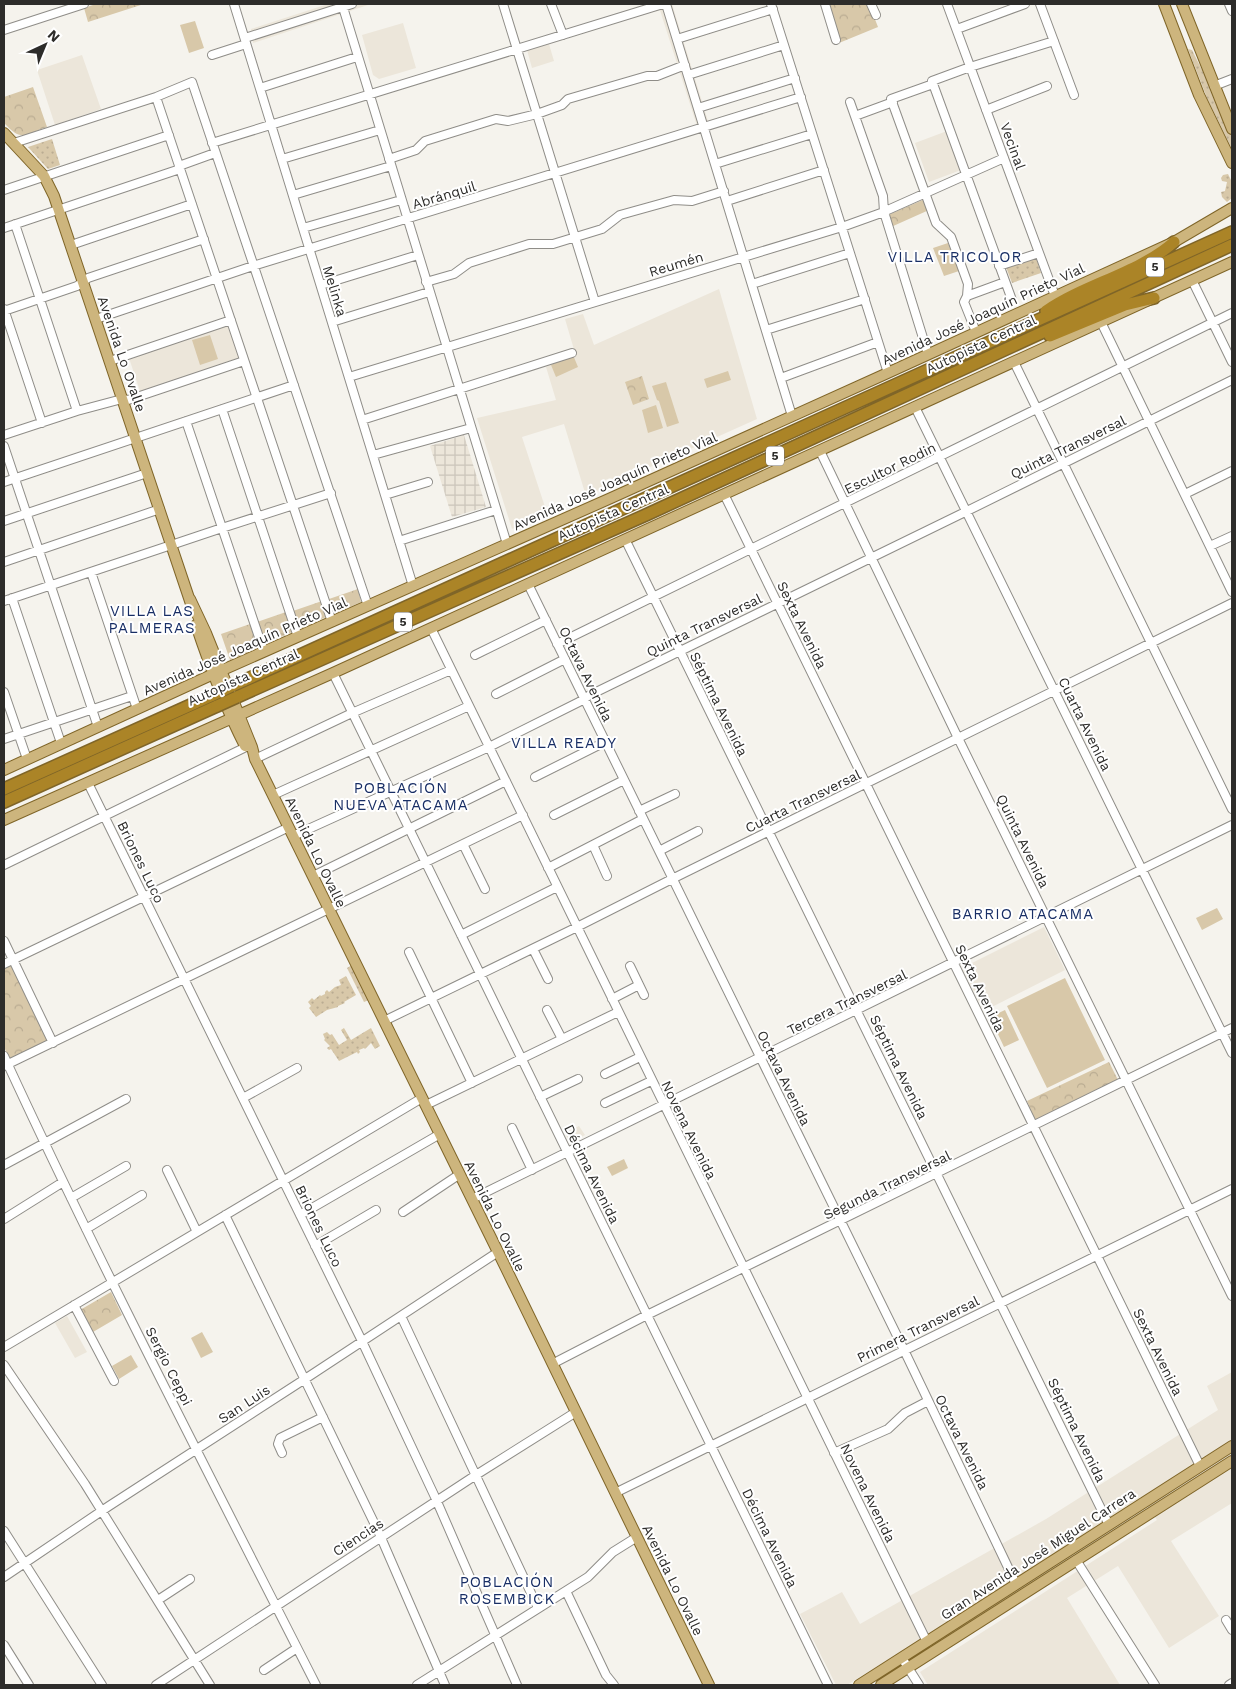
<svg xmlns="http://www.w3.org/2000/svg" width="1236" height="1689" font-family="'Work Sans',sans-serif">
<defs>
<pattern id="industrial-grid" width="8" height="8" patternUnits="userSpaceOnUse" patternTransform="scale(1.25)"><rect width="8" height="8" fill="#ece6da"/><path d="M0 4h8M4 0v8" fill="none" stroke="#cbc5bb"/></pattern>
<pattern id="grass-dots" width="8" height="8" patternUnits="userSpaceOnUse" patternTransform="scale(1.25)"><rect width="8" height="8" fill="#d8c8a9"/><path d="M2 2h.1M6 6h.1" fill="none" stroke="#baac92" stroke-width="1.8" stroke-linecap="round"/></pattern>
<pattern id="park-crowns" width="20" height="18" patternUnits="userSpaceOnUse" patternTransform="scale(1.25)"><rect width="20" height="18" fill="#d8c8a9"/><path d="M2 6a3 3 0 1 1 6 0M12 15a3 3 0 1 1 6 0" fill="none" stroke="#baac92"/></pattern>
</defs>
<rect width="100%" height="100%" fill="#f5f3ed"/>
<path fill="#ece6da" d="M 328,4 L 371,4 L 253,43 L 251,29 Z
M 658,4 L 672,4 L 708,121 L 697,126 Z
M 403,23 L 416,68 L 379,79 L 373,75 L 362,35 Z
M 549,44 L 554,61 L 532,68 L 527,50 Z
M 82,55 L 101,109 L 55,125 L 37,70 Z
M 947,131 L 961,170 L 929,182 L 915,143 Z
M 719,289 L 757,419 L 619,481 L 610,478 L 603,481 L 603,488 L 586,496 L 564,424 L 522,437 L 547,513 L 512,529 L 477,418 L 556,400 L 546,367 L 575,353 L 565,319 L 583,314 L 594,345 Z
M 228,324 L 239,359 L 140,391 L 129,358 Z
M 1044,927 L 1065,970 L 984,1011 L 962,968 Z
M 579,1126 L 585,1135 L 570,1143 L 565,1133 Z
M 67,1316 L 87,1352 L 75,1358 L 55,1323 Z
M 1232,1372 L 1232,1503 L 1171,1541 L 1219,1616 L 1169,1648 L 1118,1566 L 1067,1598 L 1120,1685 L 928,1685 L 920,1672 L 1157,1520 L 1141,1497 L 920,1640 L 847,1685 L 836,1685 L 800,1614 L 842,1592 L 860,1624 L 1046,1519 L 1218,1410 L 1207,1386 Z"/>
<path fill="url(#industrial-grid)" d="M 464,435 L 486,507 L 452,517 L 430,446 Z"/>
<path fill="url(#grass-dots)" d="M 1188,49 L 1192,50 L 1206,78 L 1232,137 L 1232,149 L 1207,98 Z
M 52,139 L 60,165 L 48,169 L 28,147 Z
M 1228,174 L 1232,182 L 1232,198 L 1227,202 L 1222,197 L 1221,192 L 1225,191 L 1227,182 L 1222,181 L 1221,178 L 1223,175 Z
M 1036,257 L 1041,273 L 1012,283 L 1006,267 Z
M 352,965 L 369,1000 L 364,1002 L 347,968 Z
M 346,976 L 356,995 L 344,1002 L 345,1003 L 338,1006 L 338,1007 L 327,1010 L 316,1017 L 309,1008 L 311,1006 L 308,1002 L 312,998 L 314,1000 L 320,995 L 321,996 L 325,994 L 325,992 L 327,990 L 329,992 L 335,987 L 341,985 L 339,980 Z
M 344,1028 L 351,1040 L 371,1028 L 380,1046 L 375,1049 L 371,1043 L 365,1049 L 364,1048 L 359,1050 L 360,1052 L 358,1054 L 357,1052 L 339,1061 L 331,1049 L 329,1050 L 327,1048 L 330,1046 L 324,1040 L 325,1039 L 323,1034 L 327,1032 L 330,1035 L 332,1034 L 339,1045 L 347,1040 L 341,1030 Z"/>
<path fill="url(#park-crowns)" d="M 96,4 L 144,4 L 88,22 L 84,8 Z
M 827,4 L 869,4 L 878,27 L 839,43 Z
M 33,87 L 47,127 C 23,135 22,142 4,123 L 4,97 Z
M 925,199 L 929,210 L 891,227 L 888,215 Z
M 642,376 L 649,399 L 633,405 L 625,382 Z
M 358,589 L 361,602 L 334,614 L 329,599 Z
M 322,601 L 326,617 L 299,629 L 293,611 Z
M 286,612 L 292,632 L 265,644 L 257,622 Z
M 250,624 L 257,648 L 230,660 L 221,634 Z
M 12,965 L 49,1044 L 11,1062 L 4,1047 L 4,968 Z
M 1109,1062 L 1118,1080 L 1035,1120 L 1027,1101 Z
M 111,1292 L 122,1315 L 93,1332 L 80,1310 Z"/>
<path fill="#d8c8a9" d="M 195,21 L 204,48 L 189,53 L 180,25 Z
M 948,243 L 959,271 L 944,276 L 933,248 Z
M 210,335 L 218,359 L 200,365 L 192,340 Z
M 573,355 L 578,367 L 556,377 L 551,365 Z
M 728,371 L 731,380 L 707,388 L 704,379 Z
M 666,382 L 679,423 L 667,427 L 659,401 L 657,400 L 652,386 Z
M 656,405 L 663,428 L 648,433 L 642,410 Z
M 1217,908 L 1223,919 L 1202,930 L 1196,918 Z
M 1065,978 L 1105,1060 L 1047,1088 L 1007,1006 Z
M 1005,1010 L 1019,1040 L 1004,1047 L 990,1017 Z
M 624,1159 L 628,1168 L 612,1176 L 607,1167 Z
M 202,1332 L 213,1352 L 201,1358 L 191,1338 Z
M 131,1355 L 138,1367 L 119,1379 L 112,1366 Z"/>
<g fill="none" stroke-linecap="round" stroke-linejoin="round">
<g stroke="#8f8d88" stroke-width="10">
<path id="minor" d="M 234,4 L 413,586
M 342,4 L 507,544
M 503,4 L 595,302
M 551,4 L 563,35
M 666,4 L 792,416
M 771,4 L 888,373
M 825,4 L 836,40
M 871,4 L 876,15
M 947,4 L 1055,296
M 1040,4 L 1074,95
M 1229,4 L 1232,11
M 957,29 L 1025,4
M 4,30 L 84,4
M 245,38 L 352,4
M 677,39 L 773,9
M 212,55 L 246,44
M 688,75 L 784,45
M 933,84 L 891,99 L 936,223 L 951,237 L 968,284 L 967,296 L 964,302 L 976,332
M 1214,86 L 1232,79
M 260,88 L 357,57
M 156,97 L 332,622
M 850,102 L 883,196 L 884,212 L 928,354
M 698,108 L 795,78
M 986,110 L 1047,86
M 855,116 L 893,102
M 14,143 L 156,97 L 192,82 L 368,606
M 212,143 L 663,4
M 282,159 L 380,130
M 389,159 L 416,150 L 425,141 L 496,119 L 508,121 L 537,114 L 562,105 L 568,99 L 647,76 L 657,76 L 685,65
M 715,164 L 812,134
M 179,166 L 215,153
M 4,190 L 169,135
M 293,195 L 391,166
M 727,201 L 824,170
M 15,224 L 77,411
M 4,228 L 180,169
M 303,228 L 401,200
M 71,245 L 192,204
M 999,266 L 1039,253
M 1192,280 L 1232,362
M 426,282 L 454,274 L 469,263 L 529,244 L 553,244 L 602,229 L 620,215 L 674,200 L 692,201 L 724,191
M 752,284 L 850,253
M 321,285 L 418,255
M 967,296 L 1005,282
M 1012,300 L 932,81 L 970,67 L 1054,41
M 4,309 L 42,423
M 4,311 L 77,286 L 88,278 L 204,239
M 96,319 L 253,266 L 801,97
M 332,322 L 429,292
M 1101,322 L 1232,592
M 766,330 L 865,299
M 110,361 L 231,320
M 1014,362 L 1232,809
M 349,377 L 842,227 L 881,213 L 1004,158
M 781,378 L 878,342
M 915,407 L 1232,1053
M 222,409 L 298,637
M 362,420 L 572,353
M 186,421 L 264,652
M 4,435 L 77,411 L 122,399 L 128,400 L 244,361
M 4,446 L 98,727
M 820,451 L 958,738 L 1232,1296
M 373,455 L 471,428
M 4,482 L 294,385
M 724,494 L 1200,1466
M 1185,494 L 1232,471
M 385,495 L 428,482
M 4,521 L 147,473
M 625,539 L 1109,1525
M 399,541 L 496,510
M 1210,546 L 1232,536
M 4,562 L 160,509
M 91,572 L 137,709
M 528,584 L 904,1350 L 1016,1584
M 12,598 L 61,743
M 4,601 L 222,528 L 331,493
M 431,628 L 927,1642
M 557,644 L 1232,313
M 475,655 L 546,620
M 333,673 L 828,1685
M 4,692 L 27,759
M 496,694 L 565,659
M 4,739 L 132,696
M 255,759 L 352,713 L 451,670
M 535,777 L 605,742
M 88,783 L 360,1337 L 435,1497 L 517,1685
M 273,795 L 469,706
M 639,811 L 675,794
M 554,815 L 624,780
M 293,836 L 489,747 L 579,702 L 590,695 L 961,514 L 1232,380
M 463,844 L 485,889
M 593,845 L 607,876
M 659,851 L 698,831
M 4,865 L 246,747
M 548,868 L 643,819
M 313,876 L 506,781
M 461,935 L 557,887
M 4,941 L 53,1043
M 533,949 L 548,979
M 409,952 L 472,1083
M 4,964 L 289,827
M 630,966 L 644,995
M 612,999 L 639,985
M 547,1010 L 562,1039
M 384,1021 L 571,930 L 672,879 L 1232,603
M 4,1056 C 102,1269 210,1476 316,1685
M 4,1066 L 523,815
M 605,1074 L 640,1057
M 540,1097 L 578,1079
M 243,1098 L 297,1068
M 605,1103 L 651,1081
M 426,1105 L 618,1012
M 512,1128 L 532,1170
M 4,1165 L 126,1099
M 167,1170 L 197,1232
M 71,1198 L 126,1166
M 472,1199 L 1232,825
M 403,1212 L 460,1174
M 225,1215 L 379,1533 L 445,1685
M 300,1215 L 440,1134
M 4,1219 L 63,1182
M 86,1229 L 142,1195
M 315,1246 L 376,1210
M 74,1305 L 114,1381
M 401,1316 L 538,1608
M 4,1347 L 422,1098
M 552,1364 L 647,1315 L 1232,1028
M 4,1365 L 85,1484 L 210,1685
M 282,1453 L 278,1444 L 280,1438 L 323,1417
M 834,1453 L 888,1429 L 905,1413 L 928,1401
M 615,1493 L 1232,1189
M 4,1531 L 102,1685
M 1076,1560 L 1155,1685
M 4,1577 L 109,1506 L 305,1379 L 498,1252
M 566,1591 L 606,1675 L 614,1685
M 158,1600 L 190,1579
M 1226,1620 L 1232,1630
M 4,1645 L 29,1685
M 902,1658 L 919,1685
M 264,1670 L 297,1648
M 156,1685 L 476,1475 L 576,1412
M 417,1685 L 588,1577 L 613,1552 L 637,1537
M 1229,1685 L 1232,1683"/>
</g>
<g stroke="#7f6528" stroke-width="12">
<path id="major" d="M 1164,4 L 1199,95 L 1232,163
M 1182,4 L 1232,129
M 4,133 L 44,176 L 54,196 L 191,604
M 190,599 L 206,633 L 252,747 L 255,759 L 500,1256 L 709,1685
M 196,625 C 210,667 225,707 245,746
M 4,770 L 209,676 L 611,498 L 881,376 L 1174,242 L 1232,208
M 4,820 L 333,673 L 1232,262
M 859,1685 L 1232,1446
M 881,1685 L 1232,1461"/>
</g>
<g stroke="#7f6528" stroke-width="14">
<path id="highway" d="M 1046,311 C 1085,284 1139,273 1174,242
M 1050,336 L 1125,305 L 1154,298
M 232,686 L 1232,232
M 237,697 L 648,514 L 1232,245
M 4,789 L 213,695
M 4,802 L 217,706"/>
</g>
<use href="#minor" stroke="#fff" stroke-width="8"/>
<use href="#major" stroke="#cdb57d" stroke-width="10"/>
<use href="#highway" stroke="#ab8427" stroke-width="11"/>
<g stroke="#7f6528" stroke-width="14" stroke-linecap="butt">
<path id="highway-bridge" d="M 213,695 L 232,686
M 217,706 L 237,697"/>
</g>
<use href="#highway-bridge" stroke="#ab8427" stroke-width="11"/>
</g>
<g text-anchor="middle" stroke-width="4" stroke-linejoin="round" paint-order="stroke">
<g fill="#fff" stroke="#6c6b6a" stroke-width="1">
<rect x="1146" y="257.5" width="18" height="19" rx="4"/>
<rect x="766" y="446.5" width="18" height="19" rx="4"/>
<rect x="394" y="612.5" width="18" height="19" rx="4"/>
</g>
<g font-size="12" font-weight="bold" fill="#2d2c2a">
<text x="1155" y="271">5</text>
<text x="775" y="460">5</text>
<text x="403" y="626">5</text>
</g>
<g font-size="14" fill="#2d2c2a" stroke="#fff">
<text transform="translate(1013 146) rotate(70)" y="5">Vecinal</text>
<text transform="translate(444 195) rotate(-17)" y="5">Abránquil</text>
<text transform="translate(676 264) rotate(-17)" y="5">Reumén</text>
<text transform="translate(335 291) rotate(73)" y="5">Melinka</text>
<text transform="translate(983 314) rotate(-25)" y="5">Avenida José Joaquín Prieto Vial</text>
<text transform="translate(981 344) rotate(-25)" y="5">Autopista Central</text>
<text transform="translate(122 354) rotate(71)" y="5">Avenida Lo Ovalle</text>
<text transform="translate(1068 447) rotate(-26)" y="5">Quinta Transversal</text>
<text transform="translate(890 468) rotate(-26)" y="5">Escultor Rodin</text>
<text transform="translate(615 481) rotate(-24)" y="5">Avenida José Joaquín Prieto Vial</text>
<text transform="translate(613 512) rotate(-24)" y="5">Autopista Central</text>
<text transform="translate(704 625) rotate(-26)" y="5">Quinta Transversal</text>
<text transform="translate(802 625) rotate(64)" y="5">Sexta Avenida</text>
<text transform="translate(245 646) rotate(-24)" y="5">Avenida José Joaquín Prieto Vial</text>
<text transform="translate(586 674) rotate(64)" y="5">Octava Avenida</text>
<text transform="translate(243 677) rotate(-24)" y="5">Autopista Central</text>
<text transform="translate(719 704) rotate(64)" y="5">Séptima Avenida</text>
<text transform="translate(1085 724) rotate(64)" y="5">Cuarta Avenida</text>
<text transform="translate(803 801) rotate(-26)" y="5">Cuarta Transversal</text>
<text transform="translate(1023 841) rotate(64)" y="5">Quinta Avenida</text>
<text transform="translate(316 852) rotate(64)" y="5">Avenida Lo Ovalle</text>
<text transform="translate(141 862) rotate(64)" y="5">Briones Luco</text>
<text transform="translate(980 988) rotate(64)" y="5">Sexta Avenida</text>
<text transform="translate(847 1002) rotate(-26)" y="5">Tercera Transversal</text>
<text transform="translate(899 1067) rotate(64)" y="5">Séptima Avenida</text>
<text transform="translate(784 1078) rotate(64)" y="5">Octava Avenida</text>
<text transform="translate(689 1130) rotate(64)" y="5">Novena Avenida</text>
<text transform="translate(592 1174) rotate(64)" y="5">Décima Avenida</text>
<text transform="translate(887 1185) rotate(-26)" y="5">Segunda Transversal</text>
<text transform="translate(495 1216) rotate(64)" y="5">Avenida Lo Ovalle</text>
<text transform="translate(319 1226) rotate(64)" y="5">Briones Luco</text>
<text transform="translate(918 1329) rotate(-26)" y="5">Primera Transversal</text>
<text transform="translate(1158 1352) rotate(64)" y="5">Sexta Avenida</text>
<text transform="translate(169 1366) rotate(63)" y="5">Sergio Ceppi</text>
<text transform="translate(244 1404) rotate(-33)" y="5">San Luis</text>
<text transform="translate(1077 1430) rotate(64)" y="5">Séptima Avenida</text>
<text transform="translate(962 1442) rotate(64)" y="5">Octava Avenida</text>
<text transform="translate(868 1493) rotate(64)" y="5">Novena Avenida</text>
<text transform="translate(358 1537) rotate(-33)" y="5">Ciencias</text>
<text transform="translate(770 1538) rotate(64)" y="5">Décima Avenida</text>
<text transform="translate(1038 1554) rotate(-33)" y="5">Gran Avenida José Miguel Carrera</text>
<text transform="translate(673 1580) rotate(64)" y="5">Avenida Lo Ovalle</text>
</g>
<g font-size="15" letter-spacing="1" fill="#182e65" stroke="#fff">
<text x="955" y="262">VILLA TRICOLOR</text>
<text x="152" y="616">VILLA LAS<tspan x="152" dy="17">PALMERAS</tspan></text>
<text x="564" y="748">VILLA READY</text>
<text x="401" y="793">POBLACIÓN<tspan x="401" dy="17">NUEVA ATACAMA</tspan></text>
<text x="1023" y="919">BARRIO ATACAMA</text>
<text x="507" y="1587">POBLACIÓN<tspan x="507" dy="17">ROSEMBICK</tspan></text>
</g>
</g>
<rect width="1236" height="1689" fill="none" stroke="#2d2c2a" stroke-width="10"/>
<g transform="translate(45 45) rotate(44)" stroke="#ffffff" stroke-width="4" paint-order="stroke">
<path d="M0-4L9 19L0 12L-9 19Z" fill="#2d2c2a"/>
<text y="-8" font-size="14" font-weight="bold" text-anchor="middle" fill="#2d2c2a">N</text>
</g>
</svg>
